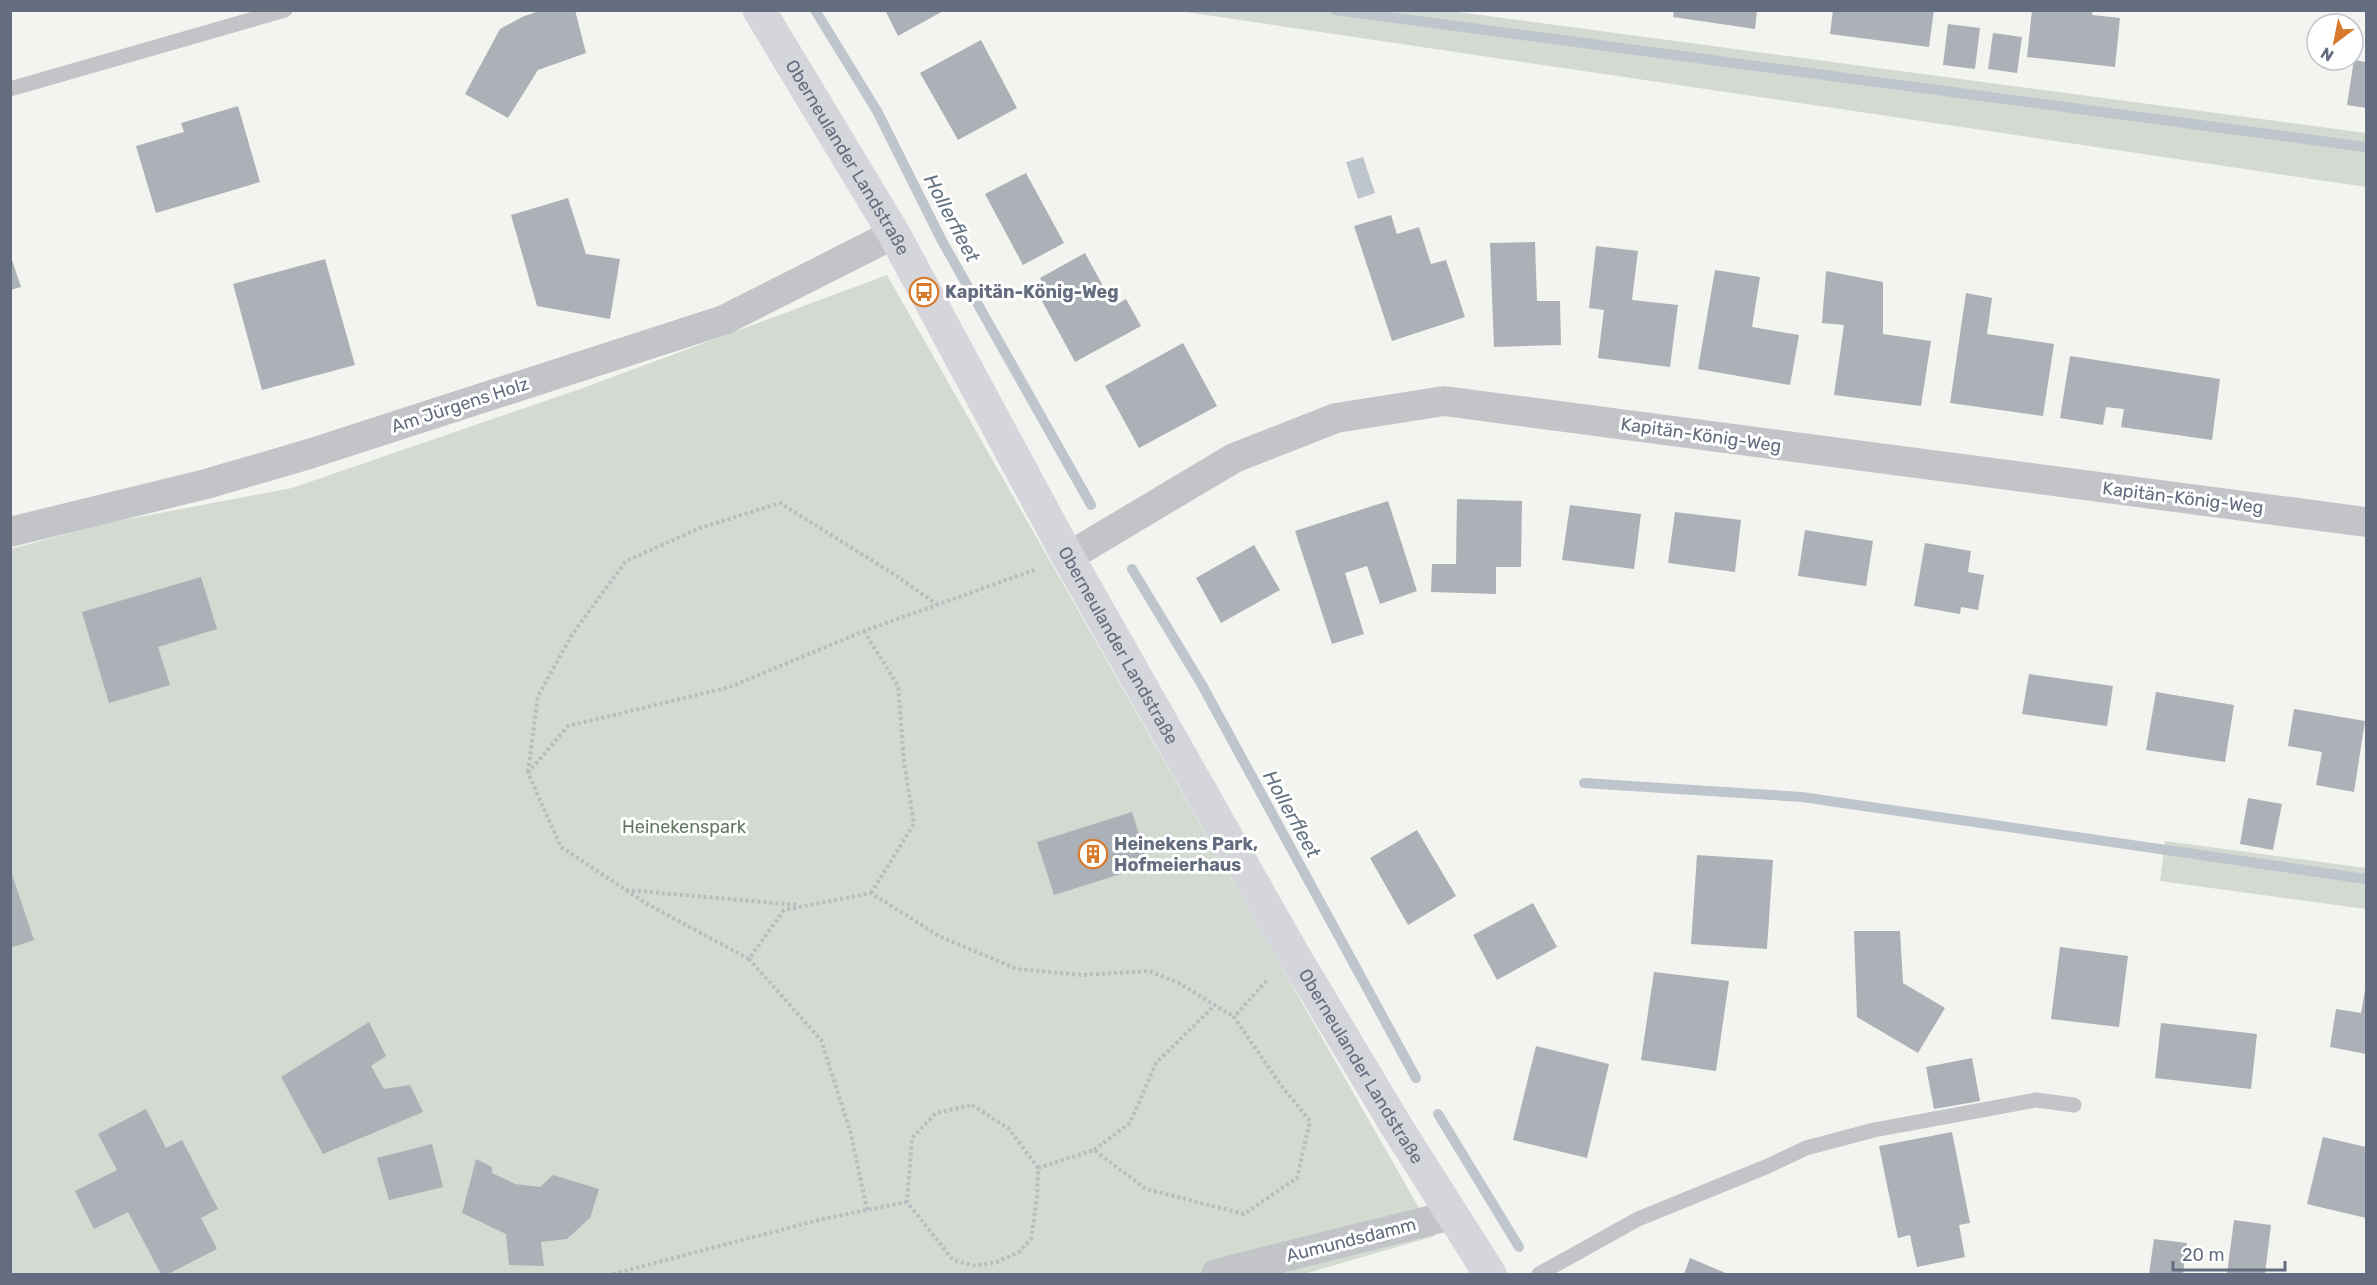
<svg xmlns="http://www.w3.org/2000/svg" width="2377" height="1285" font-family="Rubik,sans-serif">
<rect width="100%" height="100%" fill="#f3f4f0"/>
<path fill="#d3dad1" d="M 1179,11 L 1450,11 L 2366,133 L 2366,187 Z
M 887,275 L 1435,1236 L 1304,1274 L 11,1274 L 11,549 L 107,523 L 292,488 L 583,388 Z
M 2165,841 L 2366,868 L 2366,909 L 2160,881 Z"/>
<path fill="#bec5cc" d="M 1363,157 L 1375,193 L 1358,199 L 1346,162 Z"/>
<g fill="none" stroke-linecap="round" stroke-linejoin="round">
<path stroke="#bec5cc" stroke-width="10" d="M 815,10 L 877,111 L 941,239 L 1091,505
M 1335,10 L 2366,147
M 1132,569 L 1202,685 L 1416,1078
M 1584,783 L 1802,797 L 2366,879
M 1438,1114 L 1519,1247"/>
</g>
<path fill="#acb1b7" d="M 542,10 L 575,10 L 586,53 L 538,70 L 508,118 L 465,94 L 500,29 L 522,17 Z
M 885,10 L 945,10 L 898,36 Z
M 1674,10 L 1757,10 L 1755,29 L 1673,17 Z
M 1833,10 L 1934,10 L 1929,47 L 1830,34 Z
M 2032,10 L 2093,10 L 2092,15 L 2120,18 L 2115,67 L 2027,57 Z
M 1948,24 L 1980,28 L 1975,69 L 1943,65 Z
M 1993,33 L 2022,37 L 2017,73 L 1988,69 Z
M 981,40 L 1017,108 L 958,140 L 920,73 Z
M 2354,60 L 2366,62 L 2366,108 L 2347,105 Z
M 238,106 L 260,182 L 156,213 L 136,146 L 184,132 L 181,123 Z
M 1026,173 L 1064,243 L 1023,265 L 985,194 Z
M 568,198 L 586,254 L 620,259 L 610,319 L 537,306 L 511,215 Z
M 1391,215 L 1397,234 L 1419,227 L 1431,264 L 1446,260 L 1465,317 L 1392,341 L 1354,226 Z
M 1535,242 L 1537,301 L 1560,301 L 1561,345 L 1494,347 L 1490,243 Z
M 1596,246 L 1638,251 L 1632,300 L 1678,305 L 1670,367 L 1598,358 L 1604,310 L 1589,308 Z
M 1085,253 L 1114,306 L 1126,299 L 1141,326 L 1075,362 L 1042,301 L 1050,297 L 1040,278 Z
M 10,254 L 21,287 L 10,290 Z
M 325,259 L 355,365 L 262,390 L 233,284 Z
M 1715,270 L 1760,277 L 1752,327 L 1799,335 L 1790,385 L 1698,369 Z
M 1826,271 L 1883,282 L 1883,334 L 1931,341 L 1921,406 L 1834,395 L 1844,325 L 1822,323 Z
M 1966,293 L 1992,298 L 1987,334 L 2054,344 L 2043,416 L 1950,403 Z
M 1183,343 L 1217,406 L 1139,448 L 1105,386 Z
M 2070,356 L 2220,379 L 2212,440 L 2121,427 L 2124,409 L 2106,407 L 2103,425 L 2060,418 Z
M 1457,499 L 1522,501 L 1521,567 L 1496,567 L 1496,594 L 1431,592 L 1432,564 L 1456,564 Z
M 1388,501 L 1417,591 L 1380,604 L 1367,566 L 1345,573 L 1364,634 L 1332,644 L 1295,531 Z
M 1570,505 L 1641,514 L 1634,569 L 1562,560 Z
M 1675,512 L 1741,520 L 1735,572 L 1668,563 Z
M 1805,530 L 1873,541 L 1866,586 L 1798,576 Z
M 1925,543 L 1971,551 L 1968,572 L 1984,575 L 1978,610 L 1961,607 L 1960,614 L 1914,606 Z
M 1254,545 L 1280,590 L 1221,623 L 1196,578 Z
M 201,577 L 217,629 L 158,647 L 170,685 L 109,703 L 82,612 Z
M 2029,674 L 2113,686 L 2107,726 L 2022,714 Z
M 2156,692 L 2234,705 L 2225,762 L 2146,750 Z
M 2294,709 L 2365,721 L 2354,792 L 2316,785 L 2322,752 L 2288,746 Z
M 2248,798 L 2282,804 L 2273,850 L 2240,844 Z
M 1132,812 L 1149,865 L 1054,895 L 1037,842 Z
M 1417,830 L 1456,896 L 1408,925 L 1370,858 Z
M 1697,855 L 1773,860 L 1767,949 L 1691,944 Z
M 10,869 L 34,940 L 10,948 Z
M 1533,903 L 1557,947 L 1497,980 L 1473,935 Z
M 1854,931 L 1900,931 L 1903,983 L 1945,1008 L 1918,1053 L 1857,1017 Z
M 2060,947 L 2128,956 L 2119,1027 L 2051,1019 Z
M 1654,972 L 1729,981 L 1716,1071 L 1641,1060 Z
M 2365,990 L 2366,1054 L 2330,1047 L 2336,1009 L 2361,1013 Z
M 369,1022 L 386,1056 L 371,1066 L 384,1089 L 410,1085 L 423,1112 L 323,1154 L 281,1077 Z
M 2161,1023 L 2257,1034 L 2251,1089 L 2155,1078 Z
M 1536,1046 L 1609,1064 L 1587,1158 L 1513,1140 Z
M 1972,1058 L 1980,1101 L 1934,1109 L 1926,1067 Z
M 146,1109 L 166,1148 L 182,1140 L 218,1209 L 201,1218 L 217,1249 L 168,1274 L 161,1274 L 128,1212 L 94,1229 L 75,1191 L 117,1170 L 98,1134 Z
M 1952,1132 L 1970,1223 L 1959,1225 L 1965,1257 L 1917,1267 L 1910,1235 L 1898,1238 L 1879,1146 Z
M 2323,1137 L 2366,1147 L 2366,1218 L 2307,1204 Z
M 432,1144 L 443,1187 L 389,1200 L 377,1158 Z
M 476,1159 L 492,1167 L 492,1173 L 515,1184 L 540,1187 L 553,1175 L 599,1189 L 590,1218 L 567,1239 L 541,1242 L 544,1266 L 509,1265 L 506,1234 L 462,1213 Z
M 2234,1220 L 2271,1225 L 2265,1274 L 2227,1274 Z
M 2154,1239 L 2187,1243 L 2183,1274 L 2149,1274 Z
M 1690,1258 L 1728,1274 L 1684,1274 Z"/>
<g fill="none" stroke-linecap="round" stroke-linejoin="round">
<path stroke="#bbbcbf" stroke-width="4" stroke-dasharray="3 3" stroke-linecap="butt" d="M 864,631 L 898,686 L 904,762 L 914,824 L 871,893
M 528,772 L 538,696 L 573,633 L 626,561 L 700,528 L 780,503 L 892,573 L 938,605
M 626,890 L 798,905
M 749,959 L 647,904 L 561,847 L 528,773 L 568,726 L 730,687 L 864,631 L 1034,570
M 972,1105 L 1008,1128 L 1038,1168 L 1037,1197 L 1031,1239 L 1019,1252 L 997,1262 L 976,1266 L 953,1260 L 907,1202 L 912,1138 L 936,1113 Z
M 1094,1150 L 1130,1123 L 1156,1063 L 1214,1006
M 1038,1168 L 1094,1150 L 1146,1189 L 1244,1214 L 1297,1178 L 1310,1121 L 1280,1084 L 1234,1017 L 1268,979
M 867,1210 L 851,1134 L 821,1040 L 749,959 L 784,910 L 871,893 L 939,936 L 1017,969 L 1082,975 L 1149,971 L 1179,983 L 1234,1017
M 613,1274 L 822,1219 L 907,1202"/>
<path stroke="#c2c4c8" stroke-width="15" d="M 10,89 L 285,10
M 1539,1274 L 1638,1219 L 1768,1166 L 1806,1148 L 1874,1130 L 2036,1100 L 2074,1105"/>
<path stroke="#c2c4c8" stroke-width="30" d="M 10,532 L 206,484 L 309,454 L 724,320 L 894,234
M 1068,557 L 1234,458 L 1336,418 L 1444,401 L 2366,522
M 1216,1274 L 1452,1215"/>
<path stroke="#d4d6db" stroke-width="33" id="s1" d="M 759,10 L 894,234 L 1068,557 L 1292,952 L 1395,1124 L 1490,1274"/>
</g>
<defs>
<g id="bus-ring" transform="scale(1.5)"><circle r="9.5" fill="#fff" stroke="#d77a2c" stroke-width="1.5"/><path d="M-5-6H5V4H4V6H2V4H-2V6H-4V4H-5ZM-3.5-4V0h7V-4ZM-3.5 1.2v1.5H-2V1.2ZM2 1.2v1.5H3.5V1.2Z" fill="#d77a2c"/></g>
<g id="building-ring" transform="scale(1.5)"><circle r="9.5" fill="#fff" stroke="#d77a2c" stroke-width="1.5"/><path d="M-4-6H4V6H1V3H-1V6H-4ZM-2.5-4.3h1.7v1.8h-1.7ZM.8-4.3h1.7v1.8H.8ZM-2.5-1h1.7V.8h-1.7ZM.8-1h1.7V.8H.8Z" fill="#d77a2c"/></g>
</defs>
<g fill-rule="evenodd">
<use href="#bus-ring" x="924" y="292"/>
<use href="#building-ring" x="1093" y="854"/>
</g>
<g text-anchor="middle" stroke-width="6" stroke-linejoin="round" paint-order="stroke">
<g font-size="18" fill="#646d7f" stroke="#fff">
<text dy="6" stroke="none"><textPath href="#s1" startOffset="172">Oberneulander Landstraße</textPath></text>
<text transform="translate(460 405) rotate(-18)" y="6">Am Jürgens Holz</text>
<text transform="translate(1701 435) rotate(8)" y="6">Kapitän-König-Weg</text>
<text transform="translate(2183 498) rotate(7)" y="6">Kapitän-König-Weg</text>
<text dy="6" stroke="none"><textPath href="#s1" startOffset="730">Oberneulander Landstraße</textPath></text>
<text dy="6" stroke="none"><textPath href="#s1" startOffset="1216">Oberneulander Landstraße</textPath></text>
<text transform="translate(1351 1240) rotate(-14)" y="6">Aumundsdamm</text>
</g>
<g font-size="18" font-weight="bold" fill="#646d7f" stroke="#fff" text-anchor="start">
<text x="945" y="298">Kapitän-König-Weg</text>
<text x="1114" y="850">Heinekens Park,<tspan x="1114" dy="21">Hofmeierhaus</tspan></text>
</g>
<g font-size="18" fill="#637763" stroke="#fff">
<text x="684" y="833">Heinekenspark</text>
</g>
<g font-size="20" font-style="italic" fill="#657483" stroke="#fff">
<text transform="translate(952 218) rotate(62)" y="7">Hollerfleet</text>
<text transform="translate(1292 814) rotate(61)" y="7">Hollerfleet</text>
</g>
</g>
<rect width="2377" height="1285" fill="none" stroke="#646d7f" stroke-width="24"/>
<g transform="translate(2335 42) rotate(212)"><circle r="28" fill="#ffffff" stroke="#c1c5cc" stroke-width="1.5"/>
<path d="M0-4.5L10 22L0 15L-10 22Z" fill="#d77a2c"/>
<text y="-9" font-size="16" font-weight="bold" text-anchor="middle" fill="#646d7f">N</text>
</g>
<path d="M2173 1261v9h112v-9" fill="none" stroke="#646d7f" stroke-width="3"/>
<text x="2182" y="1261" font-size="18" fill="#646d7f" stroke="#ffffff" stroke-width="4.5" paint-order="stroke">20 m</text>
</svg>
